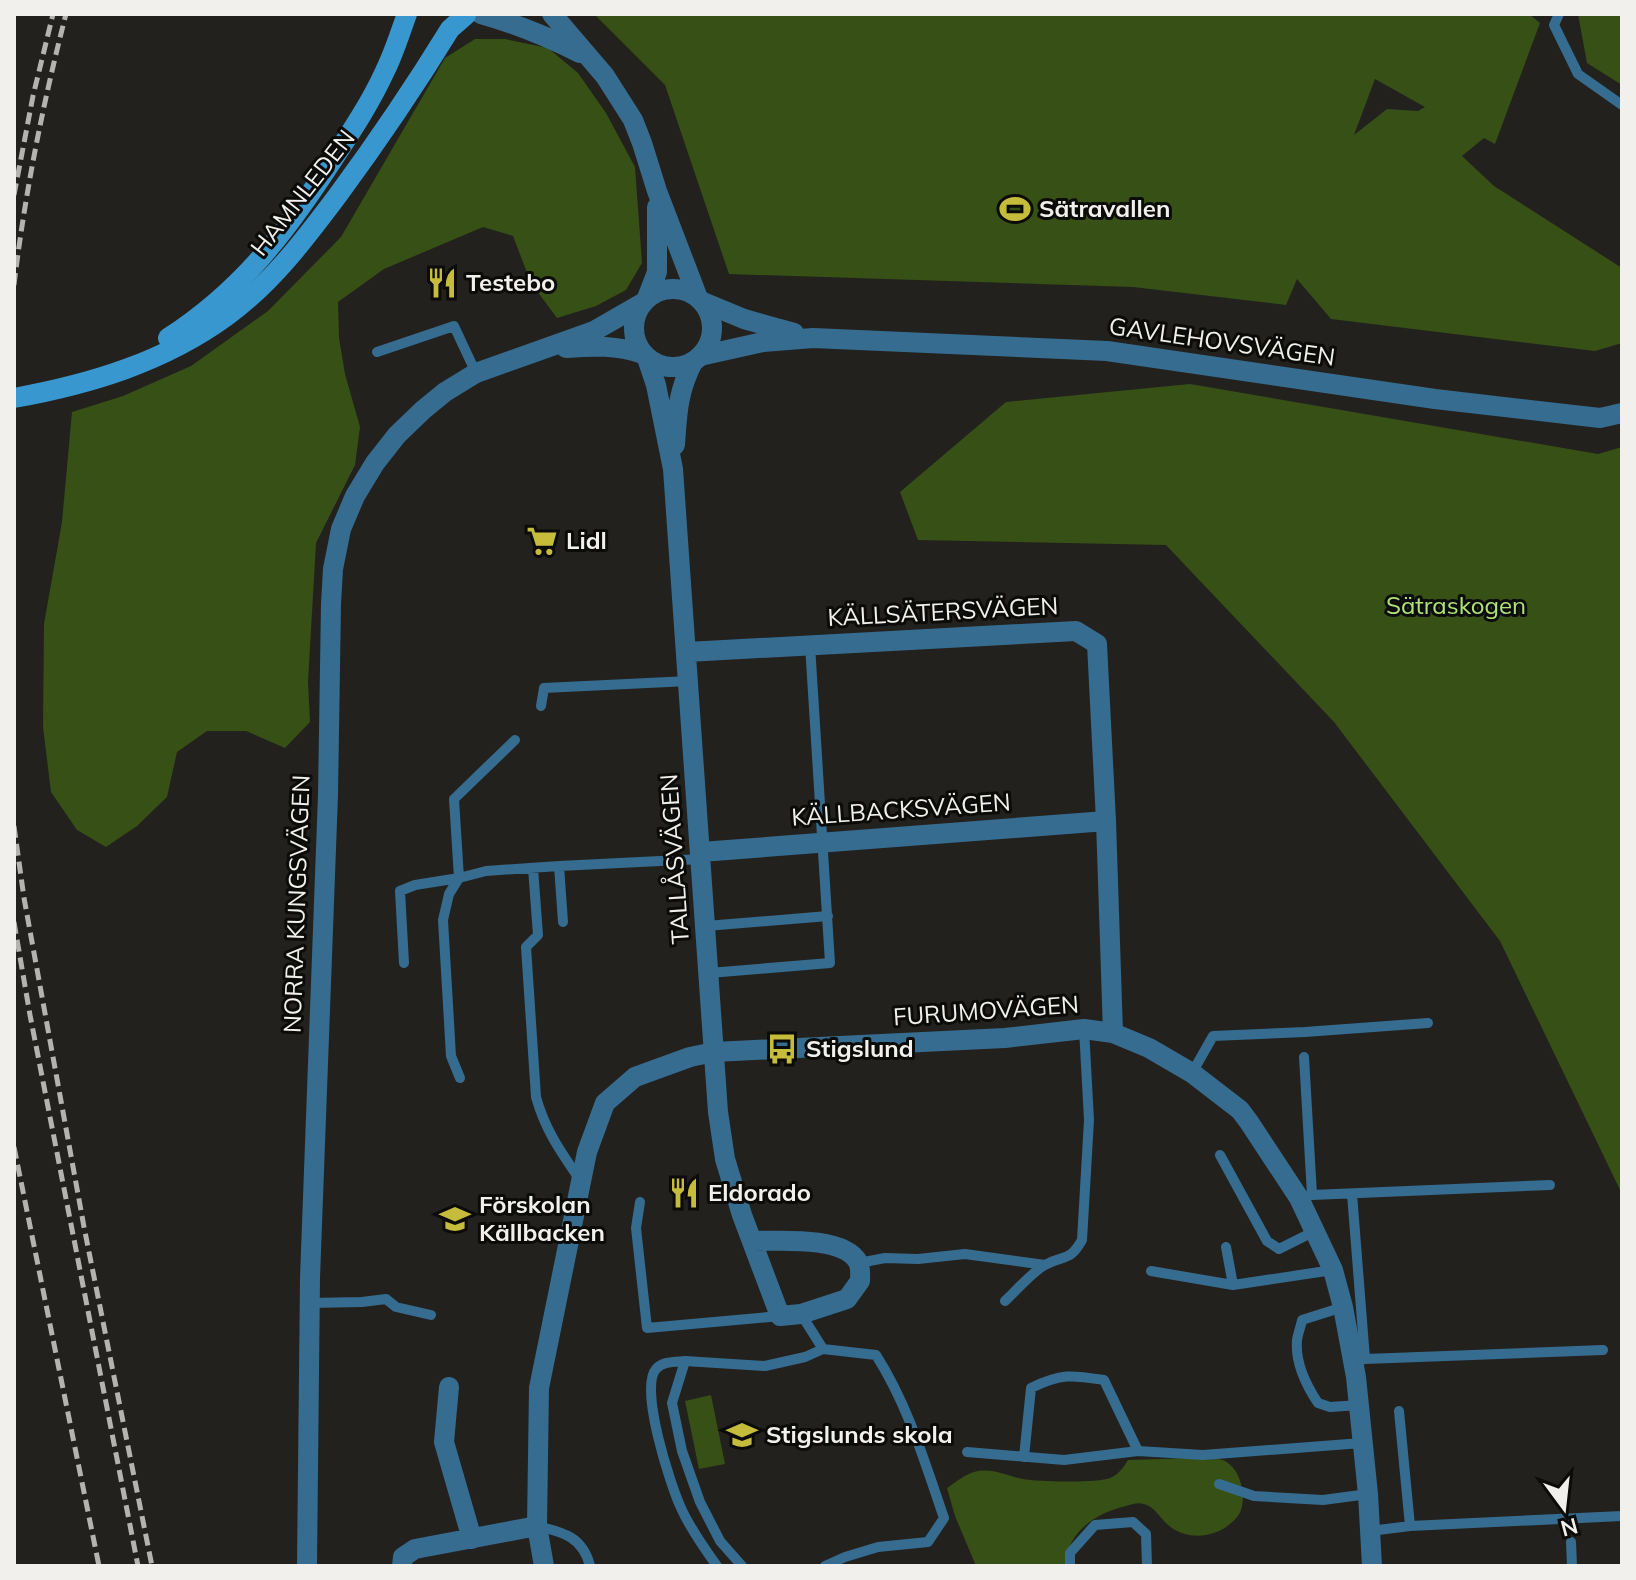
<svg xmlns="http://www.w3.org/2000/svg" width="1636" height="1580" font-family="Mulish,sans-serif">
<rect width="100%" height="100%" fill="#23211d"/>
<path fill="#365015" fill-rule="evenodd" d="M 594,14 L 1529,14 L 1540,23 L 1495,144 L 1484,138 L 1462,156 L 1494,186 L 1622,268 L 1622,343 L 1595,351 L 1331,319 L 1297,279 L 1286,305 L 1133,287 L 729,274 L 665,85 ZM 1375,79 L 1425,107 L 1418,111 L 1387,109 L 1354,135 Z
M 1578,14 L 1622,14 L 1622,85 L 1587,63 Z
M 475,39 L 505,39 L 548,48 L 578,73 L 606,113 L 635,167 L 642,263 L 626,290 L 596,306 L 557,318 L 531,283 L 513,236 L 483,227 L 384,269 L 338,302 L 339,338 L 345,374 L 360,427 L 355,465 L 316,543 L 308,682 L 310,722 L 285,748 L 246,731 L 207,731 L 177,752 L 167,797 L 137,826 L 106,847 L 77,830 L 51,792 L 43,727 L 44,624 L 62,522 L 72,412 L 123,396 L 191,366 L 268,311 L 341,237 L 445,58 Z
M 1190,384 L 1598,454 L 1622,447 L 1622,1194 L 1500,941 L 1334,722 L 1166,545 L 918,540 L 900,492 L 1006,402 Z
M 711,1395 L 725,1464 L 699,1469 L 685,1401 Z
M 1195,1458 C 1204,1459 1217,1457 1225,1461 C 1241,1470 1246,1495 1241,1510 C 1238,1519 1226,1528 1219,1531 C 1201,1539 1181,1537 1167,1524 C 1159,1517 1155,1507 1144,1504 C 1138,1502 1132,1504 1126,1506 C 1096,1513 1066,1532 1066,1566 L 976,1566 L 955,1516 L 947,1488 C 956,1482 964,1475 974,1472 C 992,1467 1006,1476 1023,1479 C 1037,1482 1099,1483 1110,1478 C 1119,1474 1123,1468 1128,1460 Z"/>
<g fill="none" stroke-linecap="round" stroke-linejoin="round">
<path stroke="#366c90" stroke-width="10" d="M 1559,14 L 1554,25 L 1578,74 L 1622,105
M 377,352 L 454,326 L 476,373
M 541,706 L 544,688 L 689,681
M 533,868 L 538,935 L 526,947 L 536,1097 C 545,1130 561,1152 580,1180
M 563,922 L 559,866 L 701,859
M 706,926 L 828,916
M 404,963 L 400,891 L 415,885 L 459,878 L 454,799 L 515,740
M 709,973 L 830,963 L 810,645
M 1304,1057 L 1312,1195
M 1192,1073 L 1213,1036 L 1305,1032 L 1428,1023
M 460,1078 L 451,1056 L 443,920 L 449,894 L 459,878 L 486,871 L 559,866
M 1220,1155 L 1267,1241 L 1279,1249 L 1315,1231
M 1352,1194 L 1365,1359
M 1299,1198 L 1312,1195 L 1550,1185
M 640,1202 L 636,1228 L 647,1328 L 780,1316
M 1226,1247 L 1233,1285
M 859,1263 L 885,1258 L 918,1259 L 965,1254 L 1045,1265
M 1151,1271 L 1233,1285 L 1333,1270
M 1005,1301 C 1016,1291 1033,1271 1045,1265 C 1064,1254 1069,1263 1082,1240 L 1089,1120 L 1084,1029
M 310,1303 L 362,1302 L 386,1299 L 396,1307 L 431,1315
M 1343,1307 L 1302,1320 C 1301,1326 1298,1333 1297,1340 C 1295,1362 1306,1385 1318,1403 L 1330,1407 L 1359,1405
M 801,1314 L 823,1349 L 876,1355 C 908,1405 925,1463 944,1518 L 928,1542 L 878,1547 L 845,1557 L 825,1566
M 685,1361 C 675,1362 663,1361 656,1369 C 639,1388 670,1484 681,1508 C 690,1528 704,1548 717,1566
M 1353,1361 L 1365,1359 L 1603,1350
M 1399,1411 L 1410,1526
M 967,1452 L 1064,1460 L 1138,1451 L 1203,1455 L 1362,1443
M 1024,1457 L 1031,1388 C 1062,1373 1072,1375 1104,1380 L 1138,1451
M 1219,1484 L 1254,1496 L 1323,1500 L 1368,1494
M 537,1526 C 563,1532 583,1537 590,1566
M 1370,1531 L 1410,1526 L 1622,1516
M 1571,1542 L 1572,1566
M 742,1566 L 720,1541 L 700,1502 L 682,1451 L 672,1403 L 685,1361 L 765,1366 L 805,1357 L 823,1349
M 1070,1566 L 1070,1553 L 1095,1525 L 1133,1522 L 1146,1534 L 1147,1566"/>
<path stroke="#366c90" stroke-width="20" d="M 703,302 L 744,319 L 794,333
M 700,356 L 763,342 L 813,338 L 1107,351 L 1435,399 L 1600,418 L 1622,413
M 647,358 L 656,385 L 673,469 L 718,1112 L 725,1159 L 742,1215 L 780,1316 L 801,1314 L 847,1299 L 860,1281 C 860,1276 861,1267 858,1262 C 844,1236 779,1241 753,1241
M 675,445 C 677,413 678,391 693,362
M 687,652 L 1076,631 L 1097,644 L 1106,821 L 1113,1033
M 701,852 L 1106,821
M 449,1387 L 444,1442 L 472,1539
M 402,1566 L 403,1557 L 415,1549 L 537,1526
M 544,1566 L 537,1526 L 539,1388 L 587,1152 L 605,1103 L 635,1077 L 690,1057 L 714,1052 L 1005,1038 L 1084,1029 L 1113,1033 L 1149,1048 L 1192,1073 L 1240,1110 L 1249,1122 L 1299,1198 L 1333,1270 L 1343,1307 L 1356,1377 L 1368,1494 L 1372,1566"/>
<path stroke="#366c90" stroke-width="20" d="M 481,14 C 517,24 548,37 580,53
M 552,14 L 605,76 L 633,120 L 642,143 L 657,191 L 698,298
M634 328a39 39 0 1 1 78 0a39 39 0 1 1-78 0Z
M 647,298 L 657,272 L 657,207
M 566,348 C 594,346 616,345 643,354
M 307,1566 L 310,1278 L 328,795 L 331,604 L 333,569 L 341,529 L 355,496 L 375,463 L 397,435 L 423,410 L 445,392 L 476,373 L 594,331 L 641,304"/>
<path stroke="#3997d0" stroke-width="20" d="M 168,338 C 241,291 286,232 332,161 C 351,132 371,102 385,71 C 394,53 400,33 407,14
M 14,398 C 91,384 164,362 227,316 C 272,283 305,239 338,195 C 377,142 415,86 450,29 L 466,15"/>
<path stroke="#b5b3b0" stroke-width="5" stroke-dasharray="12 6" stroke-linecap="butt" d="M 14,195 L 33,96 L 53,14
M 14,285 C 25,193 43,103 66,14
M 14,826 L 24,898 L 84,1227 L 152,1566
M 14,922 L 30,1015 L 138,1566
M 14,1147 L 99,1566"/>
</g>
<defs>
<g id="stadium-bare" transform="scale(2.4)"><path d="M0-5a6.5 5 0 1 0 0 10a6.5 5 0 1 0 0-10ZM-3.5-1.8h7v3.6h-7Z" fill="#c6bc3c" stroke="#0b0b09" stroke-width="2.5" paint-order="stroke"/></g>
<g id="restaurant-bare" transform="scale(2.4)"><path d="M-5-6h1v4h1v-4h1v4h1v-4h1v5L-1.5 .5V6h-2V.5L-5-1ZM5-6V6H3V1.5H1.5Q1.5-4 5-6Z" fill="#c6bc3c" stroke="#0b0b09" stroke-width="2.5" paint-order="stroke"/></g>
<g id="supermarket-bare" transform="scale(2.4)"><path d="M-6-5.5h2.5l.6 2H6L4.5 2H-2.5L-4.4-4H-6ZM-1.5 3.2a1.3 1.3 0 1 0 .1 0ZM3 3.2a1.3 1.3 0 1 0 .1 0Z" fill="#c6bc3c" stroke="#0b0b09" stroke-width="2.5" paint-order="stroke"/></g>
<g id="bus-bare" transform="scale(2.4)"><path d="M-5-6H5V4H4V6H2V4H-2V6H-4V4H-5ZM-3.5-4V0h7V-4ZM-3.5 1.2v1.5H-2V1.2ZM2 1.2v1.5H3.5V1.2Z" fill="#c6bc3c" stroke="#0b0b09" stroke-width="2.5" paint-order="stroke"/></g>
<g id="school-bare" transform="scale(2.4)"><path d="M0-5L7-2L0 1L-7-2ZM-4 1L0 2.5L4 1V4Q0 6-4 4Z" fill="#c6bc3c" stroke="#0b0b09" stroke-width="2.5" paint-order="stroke"/></g>
</defs>
<g fill-rule="evenodd">
<use href="#stadium-bare" x="1015" y="209"/>
<use href="#restaurant-bare" x="442" y="283"/>
<use href="#supermarket-bare" x="542" y="541"/>
<use href="#bus-bare" x="782" y="1049"/>
<use href="#restaurant-bare" x="684" y="1193"/>
<use href="#school-bare" x="455" y="1219"/>
<use href="#school-bare" x="742" y="1435"/>
</g>
<g text-anchor="middle" stroke-width="6" stroke-linejoin="round" paint-order="stroke">
<g font-size="24" fill="#f1f0ed" stroke="#0b0b09">
<text transform="translate(303 193) rotate(-52)" y="8">HAMNLEDEN</text>
<text transform="translate(1222 342) rotate(8)" y="8">GAVLEHOVSVÄGEN</text>
<text transform="translate(943 612) rotate(-3)" y="8">KÄLLSÄTERSVÄGEN</text>
<text transform="translate(901 810) rotate(-4)" y="8">KÄLLBACKSVÄGEN</text>
<text transform="translate(675 859) rotate(-94)" y="8">TALLÅSVÄGEN</text>
<text transform="translate(297 904) rotate(-88)" y="8">NORRA KUNGSVÄGEN</text>
<text transform="translate(986 1011) rotate(-4)" y="8">FURUMOVÄGEN</text>
</g>
<g font-size="24" font-weight="bold" fill="#f1f0ed" stroke="#0b0b09" text-anchor="start">
<text x="1039" y="217">Sätravallen</text>
<text x="466" y="291">Testebo</text>
<text x="566" y="549">Lidl</text>
<text x="806" y="1057">Stigslund</text>
<text x="708" y="1201">Eldorado</text>
<text x="479" y="1213">Förskolan<tspan x="479" dy="28">Källbacken</tspan></text>
<text x="766" y="1443">Stigslunds skola</text>
</g>
<g font-size="24" fill="#afe376" stroke="#0b0b09">
<text x="1456" y="614">Sätraskogen</text>
</g>
</g>
<rect width="1636" height="1580" fill="none" stroke="#f1f0ed" stroke-width="32"/>
<g transform="translate(1564 1508) rotate(165)" stroke="#0b0b09" stroke-width="6" paint-order="stroke">
<path d="M0-6L14 30L0 20L-14 30Z" fill="#f1f0ed"/>
<text y="-12" font-size="22" font-weight="bold" text-anchor="middle" fill="#f1f0ed">N</text>
</g>
</svg>
